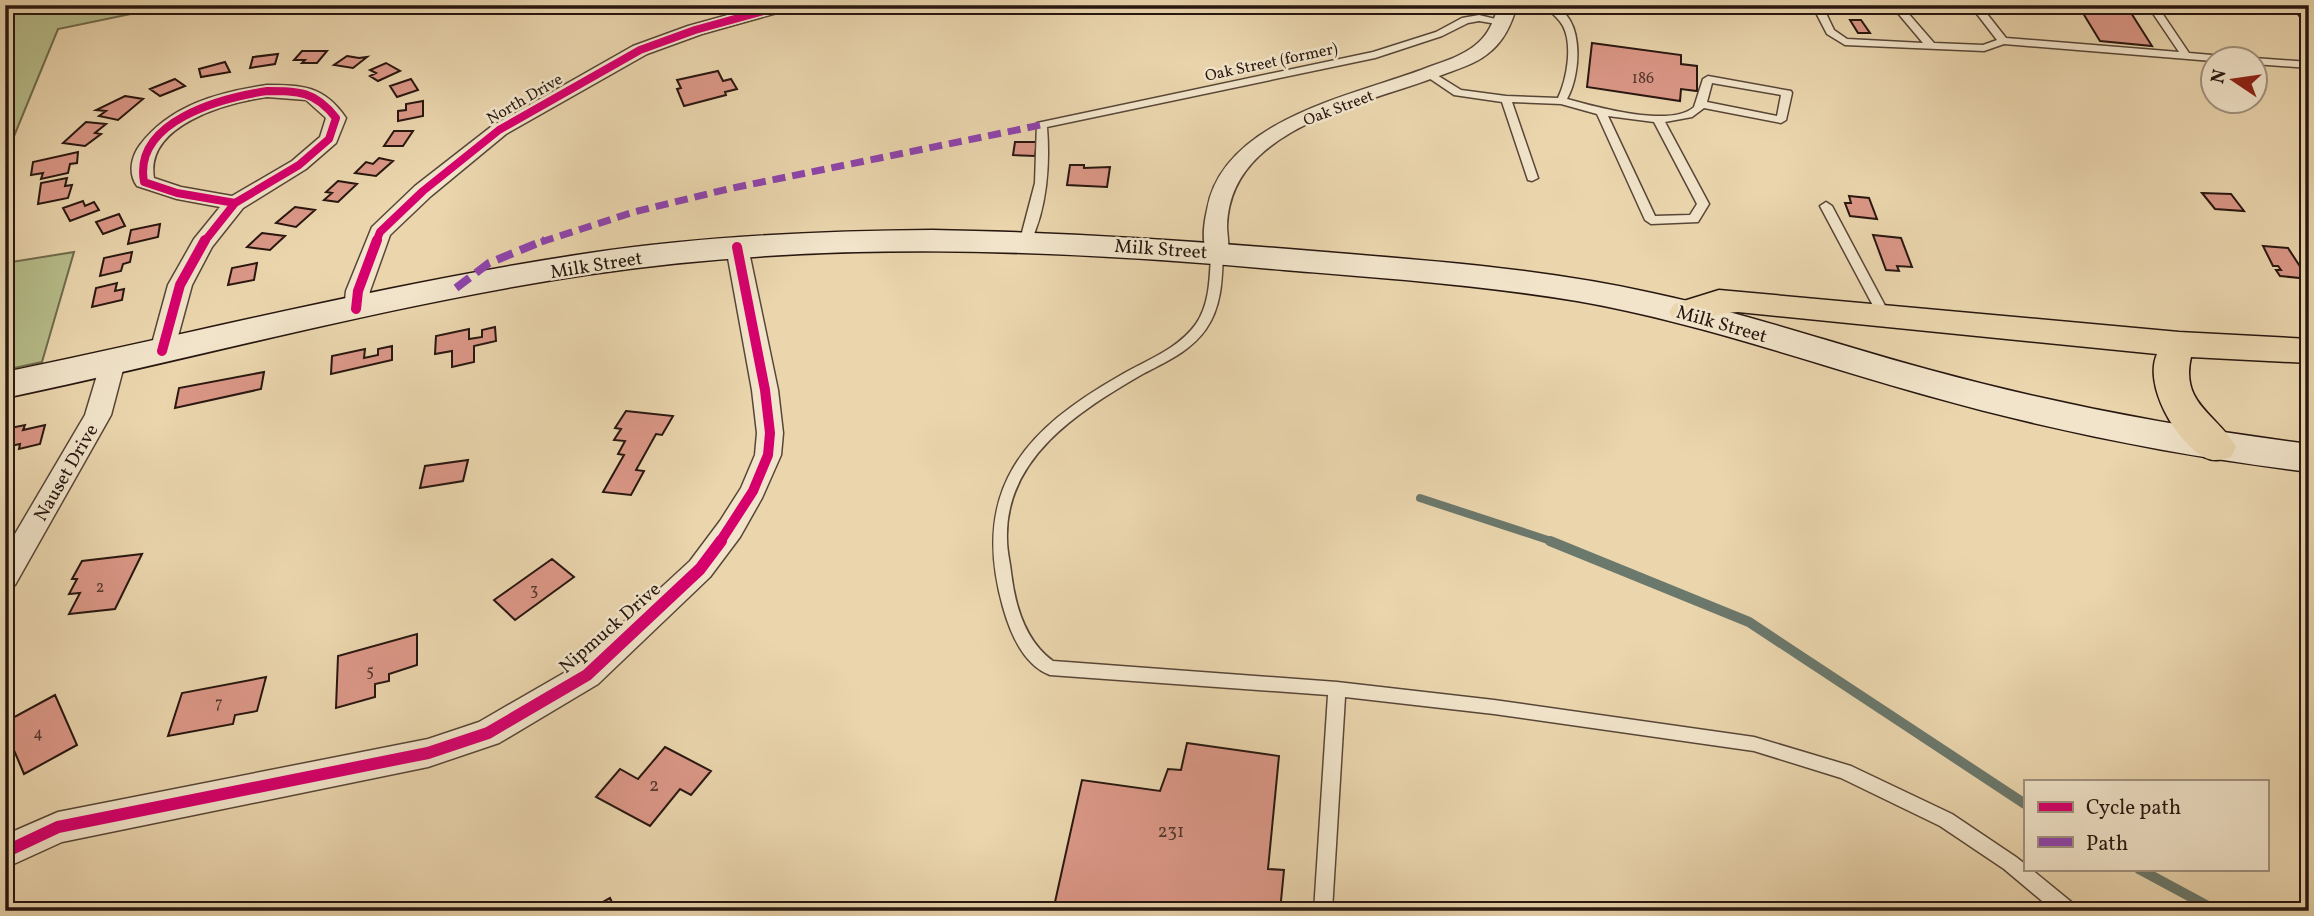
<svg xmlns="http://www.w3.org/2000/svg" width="2314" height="916" font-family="Vollkorn,serif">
<rect width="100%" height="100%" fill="#ead5ad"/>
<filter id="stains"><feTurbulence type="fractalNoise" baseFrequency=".00286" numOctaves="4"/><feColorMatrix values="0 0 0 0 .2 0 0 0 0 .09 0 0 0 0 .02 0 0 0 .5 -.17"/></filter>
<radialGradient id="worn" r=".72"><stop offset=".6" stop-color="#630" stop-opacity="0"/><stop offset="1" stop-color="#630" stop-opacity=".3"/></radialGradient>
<path fill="#b6bd8a" stroke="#6f6a4d" stroke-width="2" d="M 5,5 L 174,5 L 58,29 L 5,158 Z
M 74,252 L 42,362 L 5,370 L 5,263 Z"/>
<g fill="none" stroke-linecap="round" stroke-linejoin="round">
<path stroke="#6b786c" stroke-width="8" d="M 1420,498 L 1554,542"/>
<path stroke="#6b786c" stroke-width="10" d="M 1550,541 L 1749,622 L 2025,804
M 2139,869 L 2217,911"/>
</g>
<path fill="#db9787" stroke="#281710" stroke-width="2" d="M 2078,5 L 2126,5 L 2152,46 L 2100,41 Z
M 1850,20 L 1861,20 L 1870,33 L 1858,33 Z
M 1592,43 L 1681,55 L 1681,64 L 1697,66 L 1697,91 L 1681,89 L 1680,101 L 1587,87 Z
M 302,51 L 327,51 L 317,63 L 302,63 L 305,60 L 294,60 Z
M 278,54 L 275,64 L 250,68 L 253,57 Z
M 347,56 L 359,58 L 367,57 L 353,68 L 334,65 Z
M 225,62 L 230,72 L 201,77 L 199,69 Z
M 386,63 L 400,71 L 378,81 L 370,76 L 376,73 L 370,70 Z
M 718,71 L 723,81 L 731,79 L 737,89 L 725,92 L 726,95 L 684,106 L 677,89 L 681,88 L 677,80 Z
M 175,79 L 185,86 L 160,96 L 150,89 Z
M 411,79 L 418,90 L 397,97 L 390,86 Z
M 125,96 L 143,99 L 118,120 L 99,116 L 106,111 L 96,110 Z
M 423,101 L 423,116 L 398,121 L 398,111 L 406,110 L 406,104 Z
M 86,122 L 106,124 L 95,133 L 101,134 L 85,146 L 63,143 Z
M 394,131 L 413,131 L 403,146 L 384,146 Z
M 1015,142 L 1037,142 L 1035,156 L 1013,155 Z
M 78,152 L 77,163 L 70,164 L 68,173 L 41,179 L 43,173 L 31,175 L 33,162 Z
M 379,158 L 393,161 L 376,176 L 355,173 L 366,162 L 373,164 Z
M 1070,165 L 1084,165 L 1084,168 L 1110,167 L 1107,187 L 1067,185 Z
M 67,178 L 65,186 L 72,185 L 68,198 L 38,204 L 41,183 Z
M 338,181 L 357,184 L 338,202 L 324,200 L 332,193 L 326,192 Z
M 2202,193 L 2231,194 L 2244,211 L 2215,209 Z
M 1849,196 L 1869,198 L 1877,219 L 1850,216 L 1845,203 L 1851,203 Z
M 83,201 L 85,206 L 94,202 L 99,210 L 70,221 L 63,208 Z
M 295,207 L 315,210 L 296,227 L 276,223 Z
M 119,214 L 125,226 L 103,234 L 96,222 Z
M 160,224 L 158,237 L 128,244 L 131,230 Z
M 262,233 L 285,236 L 270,250 L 247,247 Z
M 1873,235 L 1901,238 L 1912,267 L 1897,266 L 1899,271 L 1886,270 Z
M 2263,246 L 2288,248 L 2303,271 L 2309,271 L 2309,279 L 2280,276 L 2276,270 L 2281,270 L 2278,266 L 2273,266 Z
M 132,252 L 130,262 L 123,264 L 121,271 L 100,276 L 104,258 Z
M 257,263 L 254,280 L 228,285 L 232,268 Z
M 117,283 L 115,291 L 124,289 L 122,300 L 92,307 L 96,288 Z
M 495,327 L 496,341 L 474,346 L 474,362 L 452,367 L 452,351 L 435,354 L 436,336 L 469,329 L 469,339 L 482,337 L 482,330 Z
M 392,346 L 392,360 L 331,374 L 332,356 L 365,349 L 364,358 L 378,355 L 378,349 Z
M 264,372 L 261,389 L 175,408 L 179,388 Z
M 626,411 L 673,416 L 662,435 L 656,434 L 636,470 L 644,471 L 631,495 L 603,492 L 624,455 L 618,454 L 625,441 L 614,440 L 621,429 L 615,428 Z
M 25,425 L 23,430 L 45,425 L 40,444 L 19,449 L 20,444 L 5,447 L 5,429 Z
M 468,460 L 463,481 L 420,488 L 425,466 Z
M 142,554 L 115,609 L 69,614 L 80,593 L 69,594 L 77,579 L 72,579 L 82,561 Z
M 552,559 L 574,577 L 515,620 L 494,600 Z
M 417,634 L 417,665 L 389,674 L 389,681 L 375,684 L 375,697 L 336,708 L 338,656 Z
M 266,677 L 257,711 L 235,715 L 233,724 L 168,736 L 182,693 Z
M 55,695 L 77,745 L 24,774 L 11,743 L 5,746 L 5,722 Z
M 1187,743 L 1279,756 L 1268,869 L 1284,870 L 1280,911 L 1053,911 L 1082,780 L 1160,791 L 1168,769 L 1181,770 Z
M 665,747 L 711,771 L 691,795 L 680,789 L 650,826 L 596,797 L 620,769 L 638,779 Z
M 610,898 L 616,911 L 587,911 Z"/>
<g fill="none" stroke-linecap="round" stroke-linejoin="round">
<g stroke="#584637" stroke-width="3">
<path id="service" d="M 1543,5 C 1586,5 1582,73 1567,99 C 1596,107 1671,128 1694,107 L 1703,79 L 1708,76 L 1791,91 L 1792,93 L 1786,120 L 1781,123 L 1704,108 L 1692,117 L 1665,122 L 1709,204 L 1698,222 L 1651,224 L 1645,220 L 1597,114 L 1561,104 L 1512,102 L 1538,178 L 1532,181 L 1528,180 L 1502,102 L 1454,95 L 1423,74 L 1432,72 L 1461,90 L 1506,96 L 1558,98 C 1567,79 1573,45 1563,26 C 1558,17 1550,12 1543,5 ZM 1712,83 L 1781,95 L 1777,116 L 1707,102 ZM 1608,116 L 1654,122 L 1697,204 L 1690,215 L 1655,216 Z
M 1812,5 L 1822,5 L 1834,30 L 1847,39 L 1923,43 L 1891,5 L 1901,5 L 1934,43 L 1983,45 L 1997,40 L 1970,5 L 1980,5 L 2006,38 L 2179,52 L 2154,15 L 2159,12 L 2162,13 L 2189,53 L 2235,57 L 2240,60 L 2212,61 L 2004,44 L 1984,51 L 1845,45 L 1827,34 Z
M 1479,15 L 1508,22 L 1503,25 L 1479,21 L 1468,23 L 1442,36 L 1375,58 L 1047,127 C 1050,164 1047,209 1030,243 L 1022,243 L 1020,240 L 1035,183 L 1037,123 L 1373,52 L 1436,32 L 1462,18 Z
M 2254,58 L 2309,62 L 2309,68 L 2254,64 L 2254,60 L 2250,60 Z
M 1826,202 L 1832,206 L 1890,315 L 1888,318 L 1884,319 L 1878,315 L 1820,206 Z
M 1217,248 L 1223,252 C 1222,279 1222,306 1206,329 C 1190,352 1165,362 1141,375 C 1079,411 1004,458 1007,540 C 1007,551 1010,562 1011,572 C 1015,606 1025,641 1053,661 L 1337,682 L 1494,700 L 1754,737 L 1851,766 L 1952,814 L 2016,857 L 2025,864 L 2025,869 L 2031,869 L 2075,905 L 2077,911 L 2054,911 L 2004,869 L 1940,826 L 1841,778 L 1754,751 L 1494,714 L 1345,697 L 1332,911 L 1314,911 L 1328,695 L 1050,675 C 1023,665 1010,632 1003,607 C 970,490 1024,430 1121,375 C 1147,360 1178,349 1196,324 C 1210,304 1210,276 1211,252 Z"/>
</g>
<g stroke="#584637" stroke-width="3">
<path id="minor" d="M 764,5 L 794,5 L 791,9 L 702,34 L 647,54 L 506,134 L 431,196 L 390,235 L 370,291 L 368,309 L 364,315 L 356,317 L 348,315 L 344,309 L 346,291 L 372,227 L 415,186 L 492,126 L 633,46 L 688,26 Z
M 1499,5 L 1517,5 C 1512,23 1505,39 1491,51 C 1477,64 1457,69 1439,76 C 1383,97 1303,114 1259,156 C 1239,175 1228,197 1227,226 C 1227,236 1231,249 1225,257 L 1209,257 C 1201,245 1204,223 1207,210 C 1222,121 1350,96 1421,70 C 1441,62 1463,57 1479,42 C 1490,32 1494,19 1499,5 Z
M 267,85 C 303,85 324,86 346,118 L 336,143 L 306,169 L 243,208 L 212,247 L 192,285 L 174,351 L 171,357 L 162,359 L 153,357 L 150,351 L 168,285 L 194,239 L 220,207 L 177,199 L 137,186 C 128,174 131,157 140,145 C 170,105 219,92 267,85 ZM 267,97 L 306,100 L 326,118 L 320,137 L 292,161 L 232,196 L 181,187 L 154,178 C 145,125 226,103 267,97 Z
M 737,240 L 745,242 L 748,247 L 778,390 L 783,433 L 781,455 L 762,498 L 740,537 L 710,577 L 598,684 L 499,743 L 428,767 L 62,842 L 5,868 L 5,835 L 58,812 L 428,739 L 479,722 L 576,666 L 690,561 L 720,521 L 741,488 L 755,455 L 757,433 L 752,390 L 726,247 L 729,242 Z
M 113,354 L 122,356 L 125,362 L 111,415 L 15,585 L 5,588 L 5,551 L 85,415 L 101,362 L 104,356 Z"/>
</g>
<g stroke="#281710" stroke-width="3">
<path id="secondary" d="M 932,230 C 1064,232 1194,241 1325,252 C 1434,261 1545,269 1652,293 C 1746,313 1837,345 1930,370 C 2054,404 2181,428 2309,444 L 2309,472 C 2180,456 2053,431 1929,396 C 1811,363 1697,322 1577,301 C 1480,285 1382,278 1284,270 C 1054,249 822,240 592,274 C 394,303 201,357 5,398 L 5,372 C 200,332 393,282 590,253 C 703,236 818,231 932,230 Z"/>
</g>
<g stroke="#281710" stroke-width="3">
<path id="trunk" d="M 2292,5 L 2309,5 L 2309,18 L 2300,16 Z
M 1719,290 L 2179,332 L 2309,339 L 2309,363 L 2191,357 C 2180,404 2217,414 2236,447 L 2231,457 C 2221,460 2213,462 2204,457 C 2176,442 2143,385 2157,354 L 1738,312 C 1716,312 1695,326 1674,320 L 1669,312 L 1674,304 Z"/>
</g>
<use href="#service" fill="#f1e4ca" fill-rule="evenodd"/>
<use href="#minor" fill="#f1e4ca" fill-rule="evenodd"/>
<use href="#secondary" fill="#f1e4ca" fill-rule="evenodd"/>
<use href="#trunk" fill="#ead5ad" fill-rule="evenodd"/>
<path stroke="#8e44ad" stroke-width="7" stroke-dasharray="13 7" stroke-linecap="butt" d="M 541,242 L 634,212 L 728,189 L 1041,125"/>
<path stroke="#8e44ad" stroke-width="8" stroke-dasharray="17 8" stroke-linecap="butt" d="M 456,288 L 489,263 L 545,240"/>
<g stroke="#f1e4ca" stroke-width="11">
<path id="cycleway-far2" d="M 267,91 C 299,91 315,91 336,118 L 329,139 L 299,165 L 235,203 L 177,193 L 144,182 C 133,121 221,98 267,91 Z
M 204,242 L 235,203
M 376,242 L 380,232 L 423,191 L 499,130 L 640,50 L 695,30 L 785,5"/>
</g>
<g stroke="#f1e4ca" stroke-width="14">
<path id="cycleway-far1" d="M 356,309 L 358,291 L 377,240
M 162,351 L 180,285 L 205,240
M 720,542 L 753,491 L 768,455 L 770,433 L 765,390 L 737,247"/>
</g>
<g stroke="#f1e4ca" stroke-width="17">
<path id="cycleway" d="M 5,852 L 58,827 L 428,753 L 488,733 L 587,675 L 700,569 L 721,541"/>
</g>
<use href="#cycleway-far2" stroke="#d6006c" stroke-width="8"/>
<use href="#cycleway-far1" stroke="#d6006c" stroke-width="10"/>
<use href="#cycleway" stroke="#d6006c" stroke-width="12"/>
</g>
<g text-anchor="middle" stroke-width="5" stroke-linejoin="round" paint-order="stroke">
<g font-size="16" fill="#281710" stroke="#f1e4ca">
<text transform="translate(1271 61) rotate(-12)" y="6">Oak Street (former)</text>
<text transform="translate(524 98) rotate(-30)" y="6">North Drive</text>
<text transform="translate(1338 107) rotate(-21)" y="6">Oak Street</text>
</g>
<g font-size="16" fill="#55372e">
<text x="1643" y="83">186</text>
<text x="100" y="592">2</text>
<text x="534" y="595">3</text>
<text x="370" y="676">5</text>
<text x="219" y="708">7</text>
<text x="38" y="738">4</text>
</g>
<g font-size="19" fill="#281710" stroke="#f1e4ca">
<text transform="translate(1161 248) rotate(4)" y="7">Milk Street</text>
<text transform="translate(596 264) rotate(-9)" y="7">Milk Street</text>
<text transform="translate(1722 323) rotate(16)" y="7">Milk Street</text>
<text transform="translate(65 472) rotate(-60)" y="7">Nauset Drive</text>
<text transform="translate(609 627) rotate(-41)" y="7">Nipmuck Drive</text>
</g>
<g font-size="19" fill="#55372e">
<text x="654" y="791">2</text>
<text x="1171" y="837">231</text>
</g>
</g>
<rect width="2314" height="916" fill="none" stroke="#ead5ad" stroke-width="28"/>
<rect x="7" y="7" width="2300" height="902" fill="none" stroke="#281710" stroke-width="3.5"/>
<rect x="14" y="14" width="2286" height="888" fill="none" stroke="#281710" stroke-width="2"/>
<rect x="2024" y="780" width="245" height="91" fill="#f1e4ca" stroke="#a19280" stroke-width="2"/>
<rect x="2038" y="802" width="35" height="10" fill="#d6006c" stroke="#a19280" stroke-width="2"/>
<text x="2086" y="814" font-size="21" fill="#281710">Cycle path</text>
<rect x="2038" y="837" width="35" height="10" fill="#8e44ad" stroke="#a19280" stroke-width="2"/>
<text x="2086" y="850" font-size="21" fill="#281710">Path</text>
<g transform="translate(2234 80) rotate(283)"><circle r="33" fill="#f1e4ca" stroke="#a19280" stroke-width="2"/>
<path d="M0-5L12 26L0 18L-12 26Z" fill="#8f2418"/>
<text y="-10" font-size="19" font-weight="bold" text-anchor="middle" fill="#281710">N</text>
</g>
<rect width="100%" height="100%" filter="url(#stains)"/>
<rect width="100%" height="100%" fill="url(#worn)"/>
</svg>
